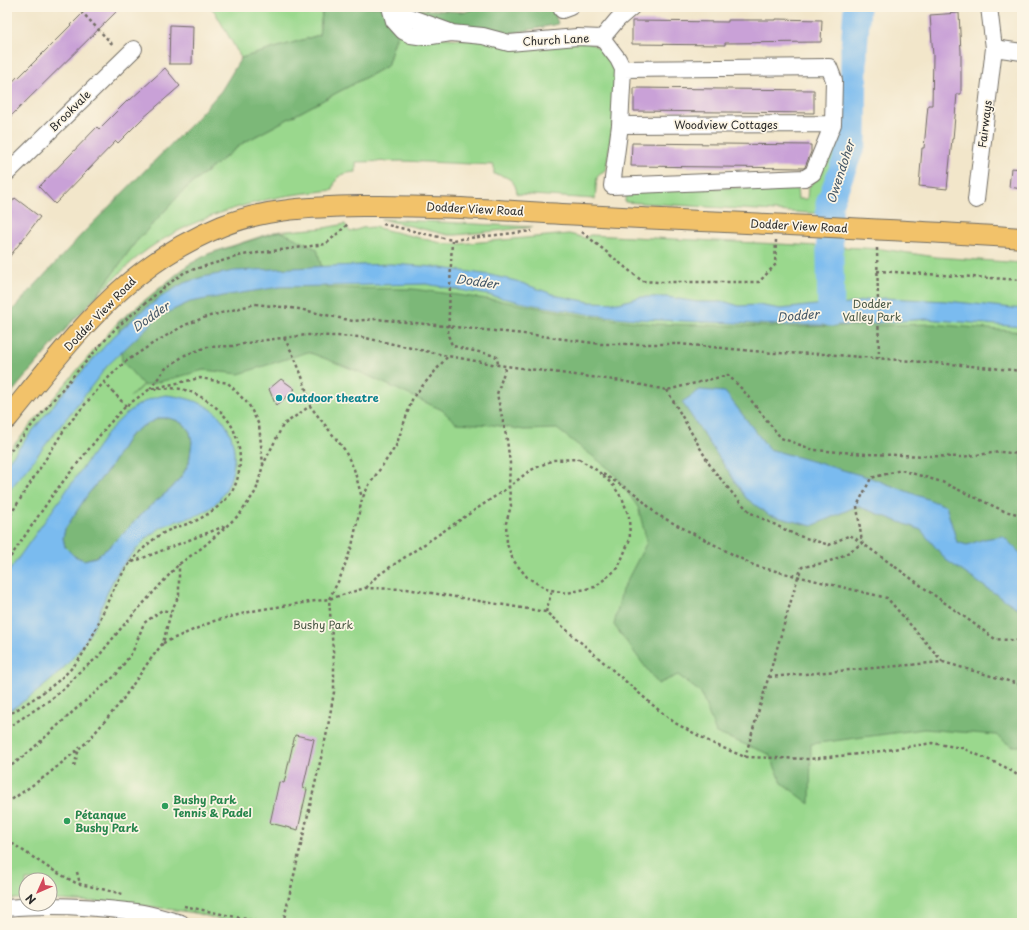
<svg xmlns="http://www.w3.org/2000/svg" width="1029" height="930" font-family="'Playpen Sans',sans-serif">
<rect width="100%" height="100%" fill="#fcf5e5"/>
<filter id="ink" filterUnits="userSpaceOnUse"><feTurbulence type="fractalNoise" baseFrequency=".025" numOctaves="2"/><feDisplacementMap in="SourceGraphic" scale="8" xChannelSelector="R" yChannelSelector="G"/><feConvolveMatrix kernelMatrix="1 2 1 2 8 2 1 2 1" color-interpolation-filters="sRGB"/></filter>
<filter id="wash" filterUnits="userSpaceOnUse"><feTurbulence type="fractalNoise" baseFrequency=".012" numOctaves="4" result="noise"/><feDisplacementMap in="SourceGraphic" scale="16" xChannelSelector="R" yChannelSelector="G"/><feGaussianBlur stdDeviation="0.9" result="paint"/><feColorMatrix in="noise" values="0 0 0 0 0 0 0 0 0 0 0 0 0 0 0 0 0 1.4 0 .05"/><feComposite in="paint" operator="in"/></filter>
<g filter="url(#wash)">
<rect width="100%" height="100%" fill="#f2e6ca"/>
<path fill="#9ad88d" stroke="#62825c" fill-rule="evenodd" d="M 210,7 L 323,7 L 319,35 L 241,58 L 215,12 Z
M 397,34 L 459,39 L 587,42 L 600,48 L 617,70 L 616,105 L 606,169 L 597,177 L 595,199 L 517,194 C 516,180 507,176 494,174 L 494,165 L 403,161 L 356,162 L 356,172 C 342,173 335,176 333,190 C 308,193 282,195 258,202 C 223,210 187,224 157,243 C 133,258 114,279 95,298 L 135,243 L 185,189 L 243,143 L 387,66 Z
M 838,125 L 850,142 C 840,164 824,188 825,214 L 625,202 L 626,189 L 797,187 L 798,199 L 807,199 L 808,188 L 812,183 L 814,175 Z
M 381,219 L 533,227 L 456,235 L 448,235 Z
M 345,224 L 350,232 L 362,228 L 374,227 L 445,244 L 459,244 L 569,234 L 585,238 L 590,235 L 882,249 L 936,257 L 1022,263 L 1022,923 L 234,923 L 195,913 L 126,903 L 50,900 L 50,880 L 26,880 L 26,899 L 7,899 L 7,453 L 118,322 L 208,254 L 274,232 L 324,228 ZM 193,341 L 130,397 L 155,372 Z"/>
<path fill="#7bb878" stroke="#537252" d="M 323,7 L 388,7 L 465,12 L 478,7 L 553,7 L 558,24 L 505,35 L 397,34 L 387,66 L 243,143 L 185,189 L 135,243 L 95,298 L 70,324 L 7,398 L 7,316 L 82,234 L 194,121 L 221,91 L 241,58 L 319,35 Z
M 280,231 L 317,249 L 327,288 L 413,289 L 501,301 L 585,316 L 655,324 L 795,327 L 933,324 L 1022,332 L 1022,746 L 1011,746 L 996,735 L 924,729 L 811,744 L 810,804 L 782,783 L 769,754 L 716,733 L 701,693 L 678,675 L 658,684 L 614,625 L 622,590 L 647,542 L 638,507 L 612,471 L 557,429 L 524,430 L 493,425 L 456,423 L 442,410 L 362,373 L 308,352 L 239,374 L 204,370 L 144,386 L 122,361 L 118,322 L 188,265 L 208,254 Z
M 159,418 L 168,418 L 176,420 L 185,425 L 190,432 L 192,442 L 189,463 L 183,474 L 172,488 L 149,507 L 108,548 L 95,557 L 84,560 L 74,556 L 65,547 L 63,538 L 65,529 L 88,494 L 109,469 L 129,436 L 141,427 Z"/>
<path fill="#7abbef" stroke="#52738d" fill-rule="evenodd" d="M 391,264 L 435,267 L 490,275 L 516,281 L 558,296 L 590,302 L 619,303 L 640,297 L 667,297 L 697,302 L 726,302 L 739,306 L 758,305 L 781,309 L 816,305 L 843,305 L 866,300 L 885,298 L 947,301 L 1022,309 L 1022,327 L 926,319 L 852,325 L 780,325 L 636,319 L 594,315 L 529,304 L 483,294 L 426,284 L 280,287 L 229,295 L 190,302 L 158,317 L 108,365 L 29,466 L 7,493 L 7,463 L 30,434 L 69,386 L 113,337 L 141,312 L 161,297 L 184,283 L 203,277 L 234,271 L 331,266 Z
M 700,390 L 725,392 L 769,449 L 871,478 L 946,506 L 957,542 L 967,545 L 984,539 L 1003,536 L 1022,555 L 1022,609 L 1016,607 L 988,589 L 946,560 L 921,530 L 857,506 L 812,526 L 769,515 L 746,498 L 682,402 Z
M 166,395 C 192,398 217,405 229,431 C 241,458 232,495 206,511 C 194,518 179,519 166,525 C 150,532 137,548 126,561 C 108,582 103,608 91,631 C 71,667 41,691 7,712 L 7,574 L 108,432 C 125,414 140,399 166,395 ZM 159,418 L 168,418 L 176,420 L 185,425 L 190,432 L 192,442 L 189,463 L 183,474 L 172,488 L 149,507 L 108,548 L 96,557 L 84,560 L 74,556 L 65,547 L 63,538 L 65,529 L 88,494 L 109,469 L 129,436 L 141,427 Z"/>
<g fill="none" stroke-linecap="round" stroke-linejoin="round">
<path stroke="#7abbef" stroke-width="27" d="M 831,313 L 829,204 L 853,142 L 854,49 L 857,7"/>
</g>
<g id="blocks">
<path fill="#c9a1d7" d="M 89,7 L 121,7 L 7,120 L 7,88 L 17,77 L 18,78 Z
M 959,13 L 961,52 L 961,94 L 957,94 L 953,139 L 952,139 L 947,189 L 919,186 L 922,148 L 924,148 L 928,105 L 932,105 L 933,56 L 930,15 Z
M 776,19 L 822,20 L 821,42 L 725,43 L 725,45 L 632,44 L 632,21 L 728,22 L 728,20 L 776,20 Z
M 170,25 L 193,26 L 192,64 L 169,64 Z
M 165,68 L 180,86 L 142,119 L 118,143 L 116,141 L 55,204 L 39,187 L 97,127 L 99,129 L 129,99 L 130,100 Z
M 634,88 L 814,90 L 814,113 L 634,111 Z
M 632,143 L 811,145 L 811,152 L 805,167 L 804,168 L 631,166 Z
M 1011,168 L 1022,169 L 1022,189 L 1009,187 Z
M 15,198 L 40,217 L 7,260 L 7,209 Z
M 281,379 L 295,389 L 276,406 L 269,389 Z
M 295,735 L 314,739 L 303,788 L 307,789 L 298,830 L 270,823 L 279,782 L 284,783 Z"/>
</g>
</g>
<g filter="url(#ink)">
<use href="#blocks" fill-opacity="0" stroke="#716c63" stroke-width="1"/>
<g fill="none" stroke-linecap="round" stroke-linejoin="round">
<g stroke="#716c63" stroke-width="18">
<path id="minor" d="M 390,7 L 394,21 L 403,31 L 411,35 L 425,37 L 451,33 L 483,36 L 509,43 L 577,37 L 602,38 L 618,59 L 623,69 L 620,125 L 612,186 L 805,178 L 813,173 L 833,124 L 834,80 L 829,67 L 623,69
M 391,8 L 401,14 L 450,32
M 562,10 L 570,7
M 602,38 L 617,20 L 632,7
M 994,48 L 1022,52
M 620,125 L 833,124
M 7,173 L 134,49
M 976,200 L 994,48 L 989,7
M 7,908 C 47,904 96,907 136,912 C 151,914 166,919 181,923"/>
</g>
<g stroke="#716c63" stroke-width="22">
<path id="major" d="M 7,419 C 47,370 91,311 141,273 C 165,254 193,238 222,226 C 267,208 314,207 362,206 C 436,205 509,211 582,215 C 729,223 876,228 1022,238"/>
</g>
<path stroke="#716c63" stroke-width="2.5" stroke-dasharray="3 3" stroke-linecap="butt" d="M 77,7 L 114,46
M 383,224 L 452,240 L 532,231
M 582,232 L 642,281 L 658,282 L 759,282 L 775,265 L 776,240
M 877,248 L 879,358
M 877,271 L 1022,280
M 284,338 C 297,360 305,382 310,406
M 104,382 L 126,406
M 150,389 L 165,369 L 185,355 L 207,347 L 233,346 L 258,341 L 307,335 L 361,337 L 448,356 L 498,365 L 622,381 L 667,390 L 728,375 L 742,389 L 781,438 L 814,450 L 867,454 L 961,457 L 1000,452 L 1022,454
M 667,390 L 711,467 L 737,499 L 751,513 L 796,535 L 829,545 L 850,535 L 862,543 C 841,559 828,563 802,567 L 798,577 L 745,757
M 7,455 L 74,375 L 116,328 L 168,284 L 185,272 L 242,255 L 326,244 L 349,223
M 579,459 L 598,471 L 613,485 L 623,500 L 629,517 L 630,539 L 618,568 L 595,587 L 567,593 L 546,589 L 527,577 L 513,560 L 507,544 L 506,523 L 511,506 L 509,487 L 529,471 L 553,460 Z
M 603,474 L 637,495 L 656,514 L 755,566 L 887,598 L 943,662
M 1022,515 L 1004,511 L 942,482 L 901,470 L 871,478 L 857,506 L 862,543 L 995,639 L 1022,641
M 7,520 L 66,427 L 104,382 L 125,362 L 152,344 L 185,325 L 206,317 L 255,304 L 299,309 L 353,321 L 376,319 L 534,335 L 601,344 L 680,344 L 774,353 L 825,354 L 961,365 L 1022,371
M 7,562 L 54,493 L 108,425 L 126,406 L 150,389 L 200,378 L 228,383 L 249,405 L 259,425 L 263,464
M 131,562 C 139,553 147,544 157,537 C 170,527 187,526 201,518 C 212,512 224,503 231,493 C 244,473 242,443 230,423 C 220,408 202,395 185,390 C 176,387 164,389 154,389
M 366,588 L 377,576 L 509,487 L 510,463 L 507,440 L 497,394 L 506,366
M 546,612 L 552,590
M 163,643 L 214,621 L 257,610 L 329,599 L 365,588 L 407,589 L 546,612 L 655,707 L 675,723 L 716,745 L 745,757 L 809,759 L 868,753 L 932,743 L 962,748 L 1005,767 L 1022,778
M 769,677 L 943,662 L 1022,685
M 7,716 C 34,698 66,681 84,652 C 101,623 109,590 130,563 L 225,526
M 7,728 L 50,700 L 65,688 L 78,673 L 98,657 L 122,627 L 179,564 L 203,547 L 240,514 L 256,491 L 263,465 L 283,425 L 310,406 L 344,449 L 354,469 L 362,498
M 74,766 L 79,749
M 7,769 L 29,752 L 77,708 L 116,675 L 133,651 L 144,623 L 162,610 L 171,612
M 7,803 L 47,775 L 87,742 L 121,702 L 147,664 L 163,643 L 171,612 L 179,595 L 179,564
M 7,840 L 49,868 L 76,883 L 123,894
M 77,872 L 80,884
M 184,906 L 264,923
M 284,919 L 295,923
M 283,923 L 327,732 L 334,692 L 334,663 L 329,599 L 340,578 L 352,546 L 362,499 L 369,485 L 396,446 L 413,397 L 448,356"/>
<use href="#minor" stroke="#fff" stroke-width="16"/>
<use href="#major" stroke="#f2c26a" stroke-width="20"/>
<path stroke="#716c63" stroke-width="2.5" stroke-dasharray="3 3" stroke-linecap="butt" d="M 452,240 L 448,335 L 452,345 C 466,351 482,351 497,357 L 498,365"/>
</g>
</g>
<circle fill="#0f9aa8" stroke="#fcf5e5" stroke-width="1.5" cx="279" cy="398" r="4"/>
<g fill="#2e9e5b" stroke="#fcf5e5" stroke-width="1.5">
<circle cx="165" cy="806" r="4"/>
<circle cx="67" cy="821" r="4"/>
</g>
<g text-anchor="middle" stroke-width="3.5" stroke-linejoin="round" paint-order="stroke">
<g font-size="11" fill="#2b2b2b" stroke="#fcf5e5">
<text transform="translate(556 40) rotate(-3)" y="4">Church Lane</text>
<text transform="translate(70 111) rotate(-45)" y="4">Brookvale</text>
<text transform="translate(985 124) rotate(-83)" y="4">Fairways</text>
<text x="726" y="129">Woodview Cottages</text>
<text transform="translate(475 209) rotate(3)" y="4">Dodder View Road</text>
<text transform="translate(799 226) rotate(3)" y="4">Dodder View Road</text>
<text transform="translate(100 314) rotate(-46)" y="4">Dodder View Road</text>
</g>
<g font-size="11" fill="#475644" stroke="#fcf5e5">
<text x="872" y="308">Dodder<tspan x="872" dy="13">Valley Park</tspan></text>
<text x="323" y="629">Bushy Park</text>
</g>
<g font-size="11" font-weight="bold" fill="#0d838f" stroke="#fcf5e5" text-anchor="start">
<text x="287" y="402">Outdoor theatre</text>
</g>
<g font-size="11" font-weight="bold" fill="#27864d" stroke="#fcf5e5" text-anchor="start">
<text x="173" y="804">Bushy Park<tspan x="173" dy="13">Tennis &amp; Padel</tspan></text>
<text x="75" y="819">Pétanque<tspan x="75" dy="13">Bushy Park</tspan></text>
</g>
<g font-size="12" font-style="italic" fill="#435666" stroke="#fcf5e5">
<text transform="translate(841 172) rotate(-72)" y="4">Owendoher</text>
<text transform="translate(477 282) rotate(8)" y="4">Dodder</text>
<text transform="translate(798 316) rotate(-5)" y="4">Dodder</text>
<text transform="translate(151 317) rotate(-35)" y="4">Dodder</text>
</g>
</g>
<rect width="1029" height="930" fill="none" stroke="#fcf5e5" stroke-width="24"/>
<g transform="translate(38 892) rotate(225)"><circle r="19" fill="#fcf5e5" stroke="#a8a49b"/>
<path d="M0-3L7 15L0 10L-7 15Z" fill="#d1495b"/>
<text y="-6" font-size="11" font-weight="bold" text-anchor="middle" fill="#2b2b2b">N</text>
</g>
</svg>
